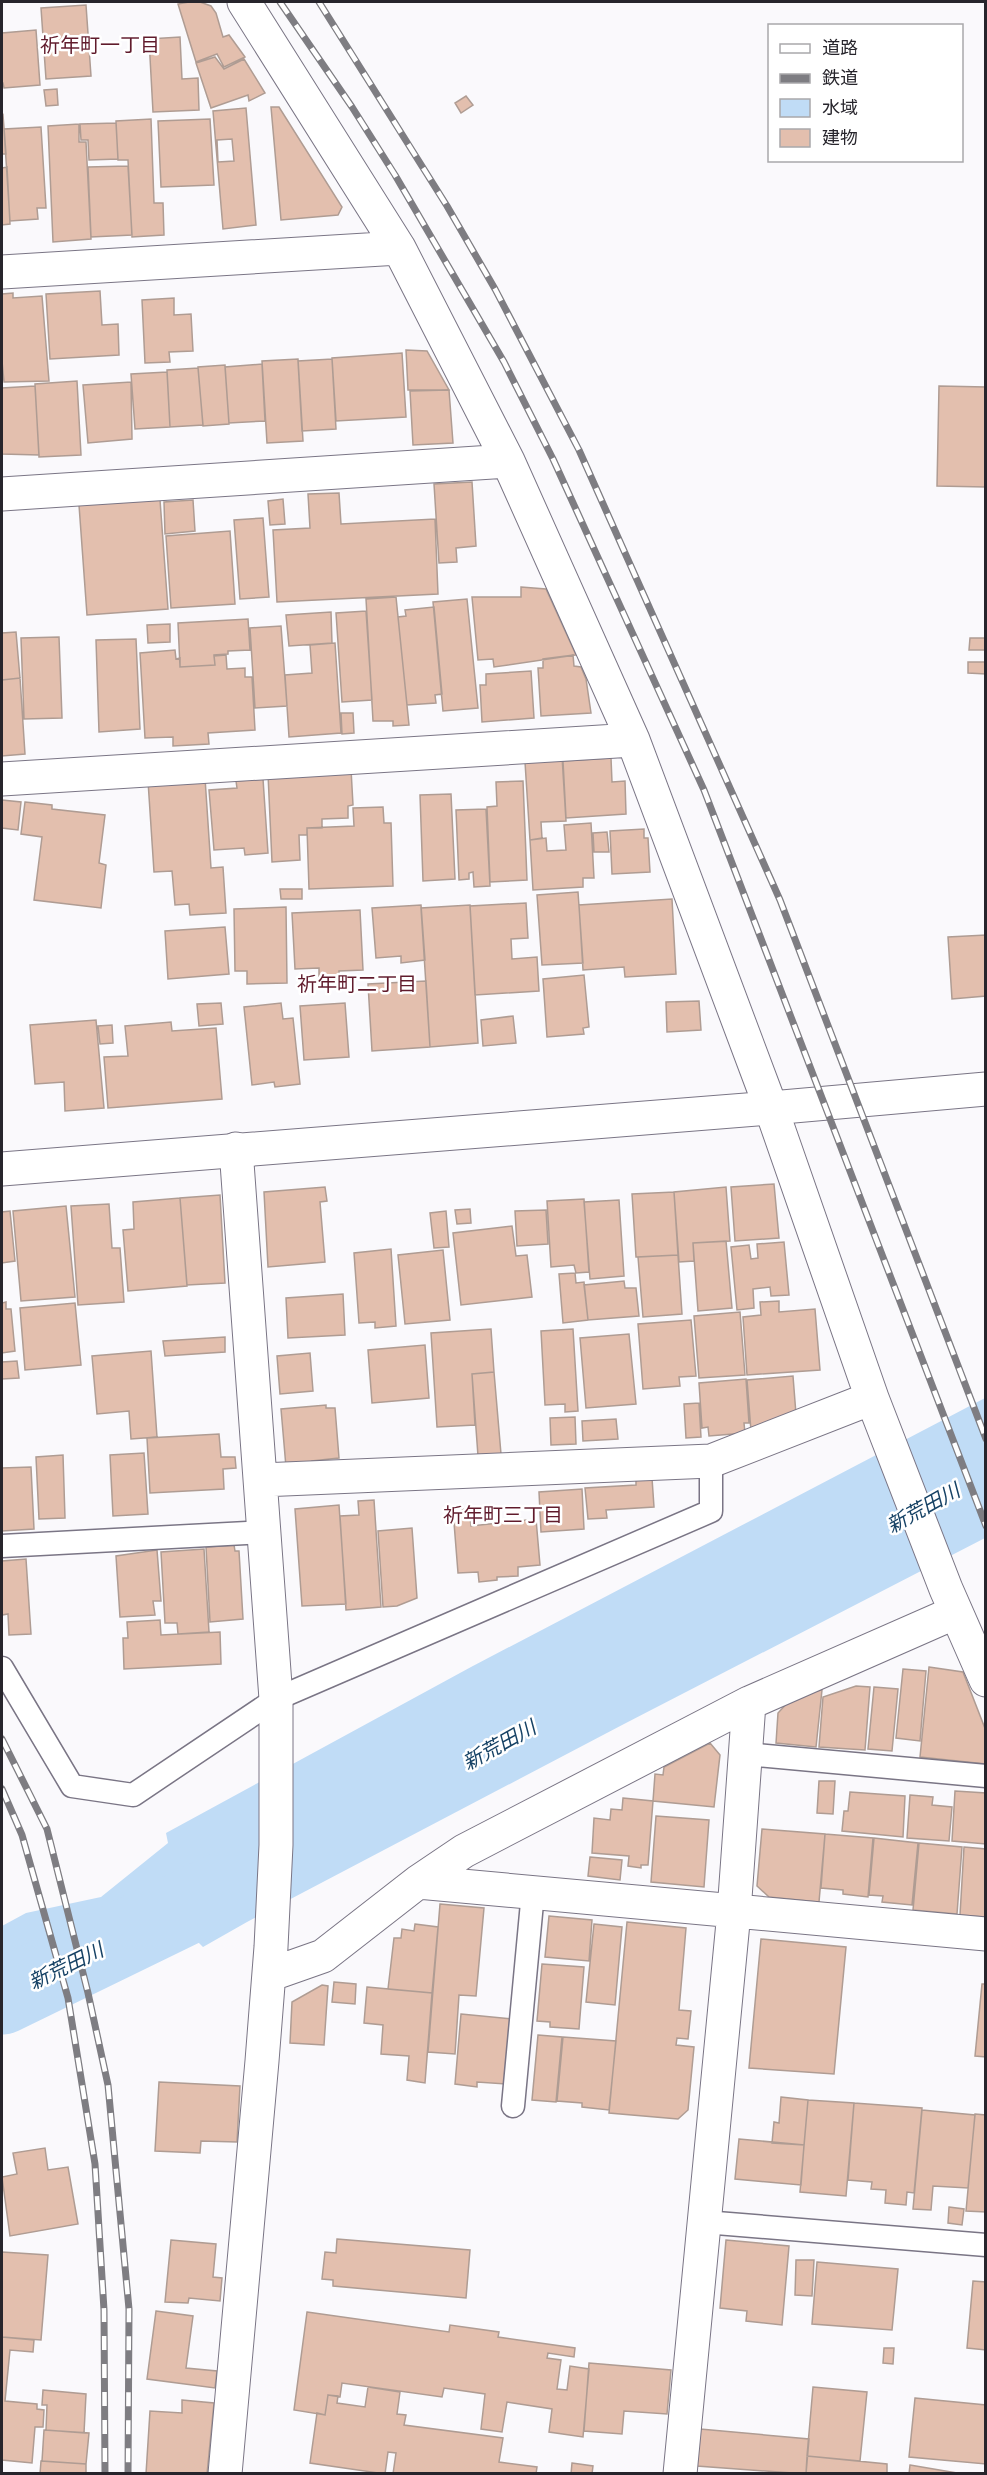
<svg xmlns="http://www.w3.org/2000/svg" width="987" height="2475" font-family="'Work Sans','Noto Sans JP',sans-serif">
<rect width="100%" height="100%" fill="#faf9fc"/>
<path fill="#c0dcf6" d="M 985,1398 L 985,1538 L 624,1724 L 247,1922 L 203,1947 L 192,1936 L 103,1923 L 20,1949 L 2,1969 L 2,1926 L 26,1913 L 101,1897 L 168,1843 L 166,1833 L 471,1667 Z"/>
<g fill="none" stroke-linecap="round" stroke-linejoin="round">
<path stroke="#c0dcf6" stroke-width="75" d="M 2,1997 L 236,1883"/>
</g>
<path fill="#e3bfae" stroke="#af9c93" stroke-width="1.5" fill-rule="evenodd" d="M 189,2 L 200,2 L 211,6 L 216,13 L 223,37 L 229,35 L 245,57 L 224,67 L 217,54 L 196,62 L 178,4 Z
M 86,5 L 91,76 L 46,79 L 41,8 Z
M 36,30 L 40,85 L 4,88 L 3,83 L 2,83 L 2,33 Z
M 180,37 L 182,79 L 198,78 L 199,110 L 153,112 L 149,39 Z
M 215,57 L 224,69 L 244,59 L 265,93 L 249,101 L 248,95 L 211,108 L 196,63 Z
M 57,89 L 58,105 L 46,106 L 44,90 Z
M 466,96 L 473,105 L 461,113 L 455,103 Z
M 271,107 L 279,107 L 342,207 L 338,215 L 281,220 Z
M 246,108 L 256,225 L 223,229 L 213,111 ZM 232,139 L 234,161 L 218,162 L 217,140 Z
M 3,115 L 6,154 L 2,154 L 2,116 Z
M 151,119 L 154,203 L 163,203 L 164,235 L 132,237 L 128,160 L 118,160 L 116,121 Z
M 210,119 L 214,185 L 161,187 L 158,121 Z
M 116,123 L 118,159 L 89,160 L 88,140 L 81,140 L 80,124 Z
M 79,124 L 79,142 L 86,142 L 91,239 L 53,242 L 48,126 Z
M 41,127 L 46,208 L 37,208 L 38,219 L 10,221 L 4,129 Z
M 128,166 L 132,235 L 91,237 L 88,167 Z
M 7,167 L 10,224 L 2,225 L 2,168 Z
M 100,291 L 102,325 L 118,324 L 119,355 L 50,359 L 46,294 Z
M 13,293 L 13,298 L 42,296 L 49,381 L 4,382 L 2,361 L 2,294 Z
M 174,298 L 174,315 L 191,314 L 193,351 L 169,352 L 170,362 L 145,363 L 142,300 Z
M 406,350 L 427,351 L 449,390 L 408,390 Z
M 402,353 L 406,417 L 336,421 L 332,358 Z
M 298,359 L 303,441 L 267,443 L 262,361 Z
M 332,359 L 336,429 L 302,431 L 298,361 Z
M 262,364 L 265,421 L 229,423 L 225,367 Z
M 225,365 L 229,424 L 203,426 L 198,367 Z
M 198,368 L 203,425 L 170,427 L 167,370 Z
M 167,372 L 170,427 L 135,429 L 131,374 Z
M 77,381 L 81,455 L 39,457 L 35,384 Z
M 131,382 L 132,439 L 88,443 L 83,385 Z
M 35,386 L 39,455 L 2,454 L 2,388 Z
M 939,386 L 986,387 L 986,487 L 937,486 Z
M 449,390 L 453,443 L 413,445 L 410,391 Z
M 472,482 L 476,546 L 456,548 L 457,562 L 439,563 L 434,484 Z
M 339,493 L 341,524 L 435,519 L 438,594 L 277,602 L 273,530 L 310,528 L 308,494 Z
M 283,499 L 285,524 L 270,525 L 268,501 Z
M 160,500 L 168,609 L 87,615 L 79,505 Z
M 193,500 L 195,531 L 165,534 L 164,502 Z
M 263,518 L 269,597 L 240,599 L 234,520 Z
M 230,531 L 235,604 L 171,608 L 166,536 Z
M 521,587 L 546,589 L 576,655 L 494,667 L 493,659 L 478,660 L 472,597 L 521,597 Z
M 396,597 L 409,725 L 393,726 L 393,721 L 373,721 L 366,599 Z
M 467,599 L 478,708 L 443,711 L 433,602 Z
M 434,607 L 442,694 L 435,695 L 436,703 L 407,705 L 398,617 L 406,616 L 405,610 Z
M 366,611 L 372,700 L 342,702 L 336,613 Z
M 331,612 L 332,643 L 289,646 L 286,615 Z
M 248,619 L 250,650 L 228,651 L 228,654 L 214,655 L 215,665 L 180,667 L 178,623 Z
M 170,624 L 170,642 L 148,643 L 147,625 Z
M 281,626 L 287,706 L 255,708 L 250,628 Z
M 16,632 L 20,678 L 2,680 L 2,633 Z
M 59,637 L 62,718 L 24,719 L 21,638 Z
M 970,638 L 986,638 L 986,650 L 969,650 Z
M 136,639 L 140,729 L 99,732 L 96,640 Z
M 335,643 L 341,733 L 289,737 L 285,675 L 312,673 L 310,645 Z
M 175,650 L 176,659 L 180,658 L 180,667 L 215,665 L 214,656 L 226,655 L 227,669 L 245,668 L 245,677 L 252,677 L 255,730 L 208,733 L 209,744 L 173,746 L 173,737 L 145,738 L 140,653 Z
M 573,655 L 574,666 L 581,667 L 586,679 L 591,713 L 541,716 L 538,668 L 543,668 L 543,659 Z
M 968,662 L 986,662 L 986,674 L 968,673 Z
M 531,671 L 534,718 L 482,722 L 480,685 L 486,685 L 486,674 Z
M 20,678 L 25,754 L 2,756 L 2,680 Z
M 341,713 L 353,713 L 354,733 L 342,734 Z
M 562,756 L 566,821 L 541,822 L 542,838 L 530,840 L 525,762 Z
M 611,758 L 612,782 L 625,781 L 626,814 L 566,818 L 563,761 Z
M 351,769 L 353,805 L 348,806 L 348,818 L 322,819 L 322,828 L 307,828 L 307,835 L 299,835 L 300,860 L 272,862 L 268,774 Z
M 205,778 L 211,868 L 223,867 L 226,913 L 190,915 L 189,904 L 175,905 L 172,871 L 154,872 L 148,781 Z
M 263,779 L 268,853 L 245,855 L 244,848 L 214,850 L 209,790 L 237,788 L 236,781 Z
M 523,781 L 527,880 L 490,882 L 487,807 L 497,806 L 496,782 Z
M 451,794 L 455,879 L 423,881 L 420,795 Z
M 2,800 L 21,802 L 18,830 L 2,828 Z
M 25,802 L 52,805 L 52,809 L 105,815 L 99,863 L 106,865 L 101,908 L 34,900 L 42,837 L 21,834 Z
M 383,807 L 384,823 L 391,823 L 393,886 L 309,889 L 307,828 L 354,826 L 353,808 Z
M 486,809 L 490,886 L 474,887 L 473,872 L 469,873 L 469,879 L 459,880 L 456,810 Z
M 591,823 L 594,878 L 583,878 L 583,887 L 533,890 L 530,840 L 546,838 L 547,851 L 566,850 L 564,825 Z
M 644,829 L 644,838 L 648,838 L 650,872 L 612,874 L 610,831 Z
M 607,832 L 609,852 L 594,852 L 593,833 Z
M 280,889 L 302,889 L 302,899 L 281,899 Z
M 578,892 L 583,963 L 542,965 L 537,895 Z
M 672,899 L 676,974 L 625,977 L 624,967 L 583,970 L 579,905 Z
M 526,903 L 528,938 L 511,939 L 512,959 L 537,957 L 539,991 L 475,995 L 470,906 Z
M 421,905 L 425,960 L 401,963 L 401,956 L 376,958 L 372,908 Z
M 470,905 L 478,1043 L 430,1047 L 421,908 Z
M 286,907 L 287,983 L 247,984 L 247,971 L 235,971 L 234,909 Z
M 360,910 L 363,970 L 339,971 L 339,980 L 319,980 L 319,968 L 295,969 L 292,913 Z
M 225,927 L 229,974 L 168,979 L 165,931 Z
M 986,935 L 986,996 L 952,999 L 948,937 Z
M 584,975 L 589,1027 L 583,1028 L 584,1034 L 547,1037 L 543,979 Z
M 426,981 L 430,1047 L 372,1051 L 368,984 Z
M 699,1001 L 701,1030 L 667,1032 L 666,1002 Z
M 221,1003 L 223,1024 L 199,1026 L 197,1004 Z
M 281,1003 L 283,1019 L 293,1018 L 300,1084 L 275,1087 L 274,1082 L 252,1085 L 244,1007 Z
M 345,1003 L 349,1057 L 304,1060 L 300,1006 Z
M 513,1016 L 516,1043 L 483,1046 L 481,1020 Z
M 96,1020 L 104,1108 L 65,1111 L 64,1082 L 35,1084 L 30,1025 Z
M 171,1022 L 172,1031 L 216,1028 L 222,1099 L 108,1108 L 104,1057 L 128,1056 L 125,1026 Z
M 112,1025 L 113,1043 L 100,1044 L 98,1026 Z
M 774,1184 L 779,1238 L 735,1241 L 731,1187 Z
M 325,1187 L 327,1201 L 320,1202 L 325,1262 L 268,1267 L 264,1192 Z
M 726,1187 L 730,1241 L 693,1243 L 694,1261 L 679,1262 L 674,1192 Z
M 674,1192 L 678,1255 L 636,1257 L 632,1194 Z
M 220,1195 L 225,1283 L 187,1285 L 180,1198 Z
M 180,1198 L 187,1286 L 128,1291 L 123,1230 L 134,1229 L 133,1202 Z
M 584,1199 L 589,1272 L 576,1273 L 574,1265 L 551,1267 L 547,1201 Z
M 619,1200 L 624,1276 L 590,1279 L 584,1202 Z
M 109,1204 L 112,1248 L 120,1248 L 124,1302 L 78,1305 L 71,1206 Z
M 66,1206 L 75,1297 L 21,1301 L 13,1211 Z
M 470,1209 L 471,1223 L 457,1224 L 455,1210 Z
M 546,1210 L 548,1244 L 517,1246 L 515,1211 Z
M 10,1211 L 15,1261 L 2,1263 L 2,1212 Z
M 446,1211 L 449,1247 L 434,1248 L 430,1213 Z
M 512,1226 L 516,1256 L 527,1255 L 532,1297 L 461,1305 L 453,1233 Z
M 726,1241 L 732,1308 L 698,1311 L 693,1243 Z
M 784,1242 L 789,1295 L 771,1296 L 770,1287 L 753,1289 L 754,1308 L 737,1310 L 731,1247 L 749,1245 L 751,1259 L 758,1258 L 757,1244 Z
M 391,1249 L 396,1326 L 375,1328 L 375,1322 L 359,1323 L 354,1253 Z
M 443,1250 L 450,1320 L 405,1324 L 398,1255 Z
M 678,1255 L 682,1314 L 643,1317 L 638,1257 Z
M 575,1273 L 576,1283 L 584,1282 L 588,1320 L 563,1323 L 559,1274 Z
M 624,1281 L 625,1288 L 636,1288 L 639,1316 L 588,1320 L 584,1285 Z
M 343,1294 L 345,1335 L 288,1338 L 286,1298 Z
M 779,1301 L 779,1312 L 815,1309 L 820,1370 L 747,1375 L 743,1317 L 761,1315 L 760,1302 Z
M 6,1302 L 6,1309 L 11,1309 L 15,1351 L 2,1353 L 2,1303 Z
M 75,1303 L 81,1365 L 25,1370 L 20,1308 Z
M 740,1312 L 745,1375 L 699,1378 L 694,1316 Z
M 691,1320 L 696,1376 L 679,1377 L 680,1386 L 643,1389 L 638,1324 Z
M 491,1329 L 494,1372 L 472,1374 L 475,1425 L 437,1427 L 431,1333 Z
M 573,1329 L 578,1411 L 565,1412 L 565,1404 L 545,1405 L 541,1331 Z
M 629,1334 L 636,1404 L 586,1408 L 580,1338 Z
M 225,1337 L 225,1352 L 165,1356 L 163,1341 Z
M 425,1345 L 429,1398 L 372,1403 L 368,1350 Z
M 151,1351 L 157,1437 L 131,1439 L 129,1411 L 97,1414 L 92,1356 Z
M 310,1353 L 313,1391 L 280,1394 L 277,1356 Z
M 17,1361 L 19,1378 L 2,1379 L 2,1362 Z
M 494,1372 L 501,1454 L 478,1456 L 472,1374 Z
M 793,1376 L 797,1427 L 751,1431 L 747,1380 Z
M 746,1379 L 749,1423 L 744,1423 L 745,1433 L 709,1436 L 708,1427 L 702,1428 L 699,1383 Z
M 699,1403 L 701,1437 L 686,1438 L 684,1404 Z
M 326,1405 L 326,1408 L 335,1408 L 339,1458 L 312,1461 L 313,1465 L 286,1467 L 281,1409 Z
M 575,1417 L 576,1444 L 551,1445 L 550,1418 Z
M 616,1419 L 618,1439 L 583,1441 L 582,1421 Z
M 219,1434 L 221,1457 L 235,1457 L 236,1468 L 223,1469 L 224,1489 L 150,1493 L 147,1438 Z
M 144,1453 L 148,1514 L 113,1516 L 110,1455 Z
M 63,1455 L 65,1518 L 39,1519 L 36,1457 Z
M 31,1467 L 34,1529 L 2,1531 L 2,1468 Z
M 652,1478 L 654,1507 L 606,1510 L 607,1518 L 588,1519 L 585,1488 L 636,1485 L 636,1479 Z
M 582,1489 L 584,1529 L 541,1532 L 539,1492 Z
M 374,1500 L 381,1607 L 346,1610 L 340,1516 L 359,1515 L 358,1501 Z
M 339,1505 L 346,1604 L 302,1606 L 295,1509 Z
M 469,1509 L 471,1526 L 536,1519 L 540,1565 L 518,1567 L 518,1576 L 497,1577 L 497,1580 L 479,1582 L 478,1572 L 458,1573 L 453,1510 Z
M 412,1528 L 417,1598 L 397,1606 L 383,1607 L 378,1531 Z
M 234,1545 L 235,1551 L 239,1551 L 243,1619 L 210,1622 L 206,1547 Z
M 204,1549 L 209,1632 L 178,1634 L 177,1623 L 165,1623 L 161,1552 Z
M 157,1550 L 161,1601 L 153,1601 L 155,1615 L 120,1617 L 116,1556 Z
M 26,1559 L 31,1634 L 9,1635 L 8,1614 L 2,1615 L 2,1561 Z
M 160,1620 L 161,1635 L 220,1632 L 221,1664 L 124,1669 L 123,1638 L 128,1638 L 127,1622 Z
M 929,1667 L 963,1672 L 986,1731 L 986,1764 L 920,1757 Z
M 903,1669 L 926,1671 L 920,1741 L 896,1738 Z
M 856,1686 L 870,1687 L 865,1750 L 819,1747 L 823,1697 Z
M 874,1687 L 898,1689 L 892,1751 L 868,1749 Z
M 822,1690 L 816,1747 L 776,1743 L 778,1713 L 790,1700 L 804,1693 Z
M 710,1743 L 720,1755 L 714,1807 L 653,1801 L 655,1774 L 663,1775 L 664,1767 Z
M 819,1781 L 835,1781 L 833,1814 L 817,1813 Z
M 955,1791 L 986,1793 L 986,1844 L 952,1841 Z
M 850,1792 L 905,1796 L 903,1837 L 842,1831 L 844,1811 L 848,1811 Z
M 910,1795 L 933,1797 L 932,1805 L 952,1807 L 949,1841 L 907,1838 Z
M 623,1798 L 653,1801 L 648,1865 L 641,1865 L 641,1868 L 628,1866 L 629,1856 L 592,1853 L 594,1818 L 610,1820 L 611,1809 L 622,1810 Z
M 656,1816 L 709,1820 L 704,1887 L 651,1882 Z
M 762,1829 L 825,1834 L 819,1902 L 769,1897 L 757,1886 Z
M 825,1834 L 873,1838 L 868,1897 L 843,1894 L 843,1890 L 821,1888 Z
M 874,1838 L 918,1843 L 912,1905 L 882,1902 L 883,1896 L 869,1895 Z
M 919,1843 L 962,1847 L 957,1914 L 913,1910 Z
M 964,1847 L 986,1849 L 986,1917 L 960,1915 Z
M 590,1857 L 622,1860 L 620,1880 L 588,1876 Z
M 440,1904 L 484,1908 L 476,1996 L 459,1995 L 455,2054 L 428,2052 Z
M 549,1916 L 592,1920 L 589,1961 L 545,1957 Z
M 627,1922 L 686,1928 L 679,2010 L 691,2011 L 688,2039 L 677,2038 L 676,2045 L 694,2047 L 688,2110 L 678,2119 L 609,2113 Z
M 415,1924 L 438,1927 L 432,1993 L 388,1989 L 394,1938 L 401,1938 L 402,1929 L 414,1931 Z
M 594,1924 L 622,1927 L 615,2005 L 586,2002 Z
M 761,1939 L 846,1947 L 834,2074 L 749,2068 Z
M 542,1964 L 584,1967 L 579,2029 L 550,2027 L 550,2022 L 537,2021 Z
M 334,1982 L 356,1984 L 355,2004 L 332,2002 Z
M 982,1984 L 986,1984 L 986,2057 L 975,2056 Z
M 322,1985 L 328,1986 L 324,2045 L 290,2043 L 292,2002 Z
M 367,1987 L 432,1993 L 425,2083 L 407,2080 L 409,2056 L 381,2054 L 383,2025 L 364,2023 Z
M 461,2014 L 512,2019 L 506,2084 L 477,2082 L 477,2087 L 455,2084 Z
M 538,2035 L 562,2037 L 556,2102 L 532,2100 Z
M 563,2037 L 616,2041 L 609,2110 L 582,2107 L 582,2103 L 557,2101 Z
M 159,2082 L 240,2086 L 237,2142 L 201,2141 L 200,2153 L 155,2151 Z
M 781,2097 L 808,2100 L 804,2145 L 772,2143 L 774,2122 L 779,2123 Z
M 808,2100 L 854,2103 L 846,2196 L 800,2192 Z
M 854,2103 L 922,2108 L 914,2193 L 907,2192 L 906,2205 L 885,2203 L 886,2190 L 871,2189 L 872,2182 L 848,2180 Z
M 922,2110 L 975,2115 L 968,2188 L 933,2186 L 931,2210 L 913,2209 Z
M 975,2114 L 986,2115 L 986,2212 L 966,2211 Z
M 739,2139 L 804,2145 L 801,2185 L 735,2179 Z
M 45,2148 L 48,2170 L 68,2167 L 78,2224 L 10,2236 L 2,2177 L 17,2174 L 13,2153 Z
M 949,2207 L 964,2209 L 962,2225 L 948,2223 Z
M 337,2239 L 470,2250 L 466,2298 L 333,2286 L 333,2280 L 322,2279 L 325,2252 L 336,2253 Z
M 171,2240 L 216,2244 L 213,2277 L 222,2278 L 220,2301 L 189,2298 L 188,2303 L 165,2302 Z
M 726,2240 L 789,2246 L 782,2325 L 746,2321 L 747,2311 L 720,2308 Z
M 2,2252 L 48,2255 L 41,2340 L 2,2337 Z
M 796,2260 L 814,2260 L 812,2296 L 795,2295 Z
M 817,2262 L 898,2269 L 892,2330 L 812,2324 Z
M 973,2281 L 986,2282 L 986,2350 L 967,2348 Z
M 156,2311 L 193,2316 L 186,2368 L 217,2371 L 215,2388 L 147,2379 Z
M 307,2312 L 449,2332 L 450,2325 L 499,2332 L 498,2337 L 575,2348 L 574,2357 L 548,2353 L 547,2358 L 561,2360 L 557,2389 L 567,2390 L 570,2366 L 589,2369 L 583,2437 L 549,2432 L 552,2409 L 507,2402 L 502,2432 L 481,2429 L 485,2394 L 444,2388 L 442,2397 L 342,2383 L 340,2397 L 328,2395 L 325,2415 L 294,2410 Z
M 2,2337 L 34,2340 L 33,2352 L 10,2350 L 5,2401 L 37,2404 L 37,2409 L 44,2410 L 43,2427 L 35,2427 L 32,2463 L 2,2460 Z
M 884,2348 L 894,2348 L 893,2364 L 883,2363 Z
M 589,2363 L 671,2370 L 667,2414 L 624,2411 L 622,2434 L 584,2431 Z
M 368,2387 L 400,2392 L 397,2414 L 406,2415 L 404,2425 L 503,2438 L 499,2462 L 537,2467 L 536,2474 L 393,2474 L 396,2453 L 388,2452 L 385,2474 L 310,2463 L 317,2413 L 325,2415 L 328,2395 L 338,2396 L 337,2403 L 365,2407 Z
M 813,2387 L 867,2392 L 860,2461 L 807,2456 Z
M 43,2390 L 86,2394 L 84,2433 L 46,2430 L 47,2405 L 42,2405 Z
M 915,2398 L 986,2405 L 986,2464 L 909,2457 Z
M 182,2400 L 214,2403 L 207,2474 L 146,2474 L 150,2411 L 182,2413 Z
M 700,2429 L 809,2439 L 806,2474 L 697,2466 Z
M 44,2430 L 89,2433 L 86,2464 L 42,2461 Z
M 807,2456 L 887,2464 L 887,2474 L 806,2474 Z
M 41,2461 L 86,2464 L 86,2474 L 40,2474 Z
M 572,2463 L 593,2466 L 592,2474 L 571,2474 Z
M 910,2465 L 963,2474 L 909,2474 Z"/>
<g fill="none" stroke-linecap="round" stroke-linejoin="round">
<g stroke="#7a7585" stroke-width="25">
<path id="lane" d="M 2,1546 L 264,1532
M 2,1668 L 72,1786 L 133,1795 L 276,1699 L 711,1511 L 711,1461
M 746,1754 L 986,1776
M 513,2106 L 533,1892
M 704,2222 L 986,2245"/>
</g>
<g stroke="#7a7585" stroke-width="35">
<path id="street" d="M 244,2 L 399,248 L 508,461 L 633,740 L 771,1108 L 872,1398 L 711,1461 L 261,1480
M 2,272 L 399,248
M 2,494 L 508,461
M 2,779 L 633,740
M 872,1398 L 946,1589 L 986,1680
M 418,1882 L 464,1851 L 749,1703 L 956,1612
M 269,1975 L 323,1956 L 418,1882 L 986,1934
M 225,2474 L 262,2061 L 271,1947 L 276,1845 L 276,1699 L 236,1149
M 680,2474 L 734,1912 L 749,1703"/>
</g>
<g stroke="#7a7585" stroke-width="35">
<path id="secondary" d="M 2,1169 L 771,1108 L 986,1089"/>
</g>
<use href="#lane" stroke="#fff" stroke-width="22"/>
<use href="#street" stroke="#fff" stroke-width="33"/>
<use href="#secondary" stroke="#fff" stroke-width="33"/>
<g stroke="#7e7d82" stroke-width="7">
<path id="rail" d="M 280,2 L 352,107 L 395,175 L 504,362 L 553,459 L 704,790 L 986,1526
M 319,2 L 447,206 L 495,289 L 579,450 L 780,900 L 986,1439
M 2,1739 L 47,1829 L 88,1993 L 108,2085 L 129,2309 L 128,2474
M 2,1789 L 22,1835 L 68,1998 L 95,2164 L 104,2310 L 105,2474"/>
</g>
<use href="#rail" stroke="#fff" stroke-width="4.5" stroke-dasharray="14" stroke-linecap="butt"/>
</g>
<g text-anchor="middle" stroke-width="5" stroke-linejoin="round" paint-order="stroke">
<g font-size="20" fill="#601b2c" stroke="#fff">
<text x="100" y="52">祈年町一丁目</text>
<text x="357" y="991">祈年町二丁目</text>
<text x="503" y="1522">祈年町三丁目</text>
</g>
<g font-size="20" font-style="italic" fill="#164265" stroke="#fff">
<text transform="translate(923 1508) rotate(-29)" y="7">新荒田川</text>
<text transform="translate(499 1745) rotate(-29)" y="7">新荒田川</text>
<text transform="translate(66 1966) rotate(-26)" y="7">新荒田川</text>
</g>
</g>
<rect width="987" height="2475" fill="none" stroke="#27252c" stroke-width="6"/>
<rect x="768" y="24" width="195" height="138" fill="#ffffff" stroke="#a9a8ab" stroke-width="1.5"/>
<rect x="780" y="44" width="30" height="9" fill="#ffffff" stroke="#a9a8ab" stroke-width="1.5"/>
<text x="822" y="54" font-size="18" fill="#27252c">道路</text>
<rect x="780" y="74" width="30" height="9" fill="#7e7d82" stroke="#a9a8ab" stroke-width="1.5"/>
<text x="822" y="84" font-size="18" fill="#27252c">鉄道</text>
<rect x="780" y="99" width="30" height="18" fill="#c0dcf6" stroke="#a9a8ab" stroke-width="1.5"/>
<text x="822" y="114" font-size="18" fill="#27252c">水域</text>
<rect x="780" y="129" width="30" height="18" fill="#e3bfae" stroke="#a9a8ab" stroke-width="1.5"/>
<text x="822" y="144" font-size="18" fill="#27252c">建物</text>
</svg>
